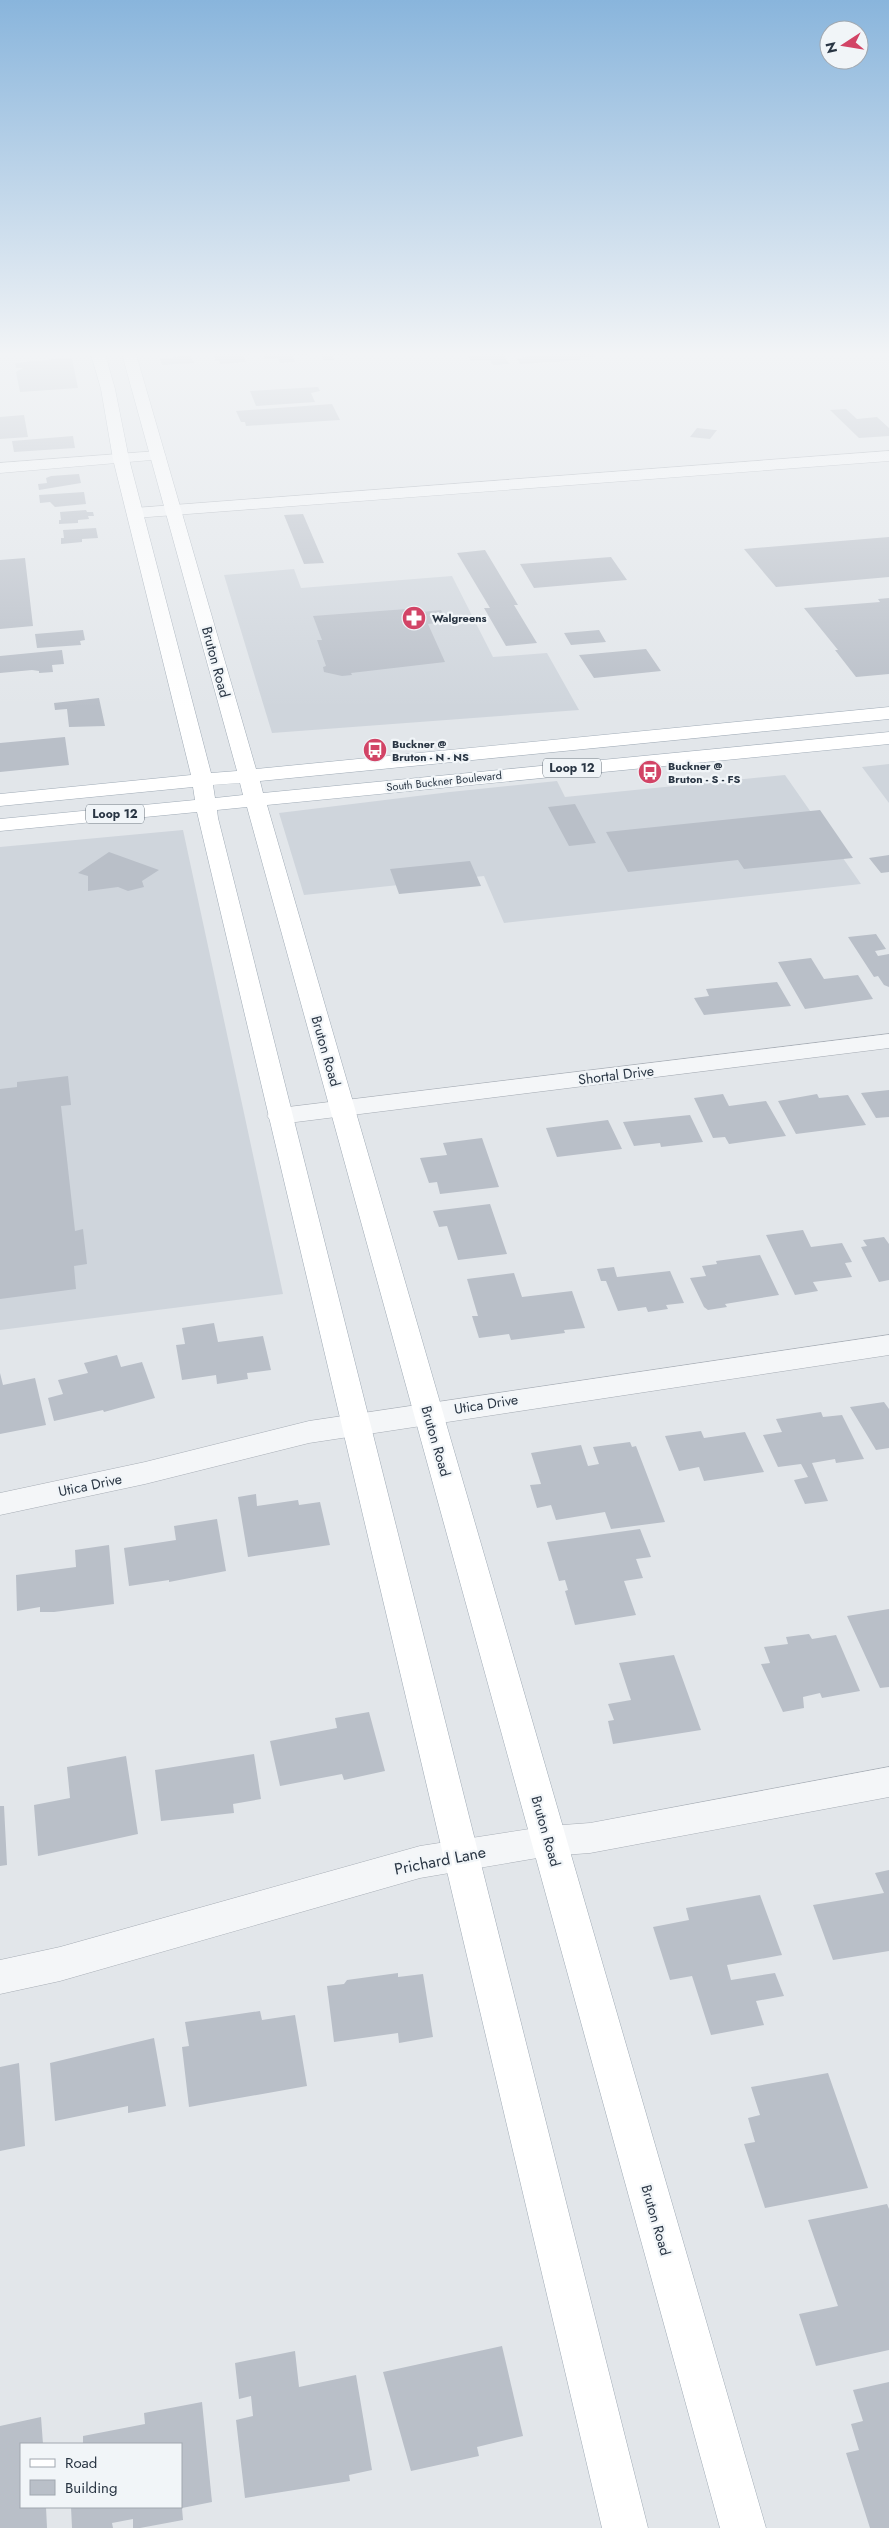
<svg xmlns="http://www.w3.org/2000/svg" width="889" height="2528" font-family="Jost,sans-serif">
<rect width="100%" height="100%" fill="#e2e6ea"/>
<path fill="#cfd5dc" d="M 294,569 L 301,588 L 452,576 L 493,657 L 547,653 L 579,710 L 272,733 L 224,575 Z
M 889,764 L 889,803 L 862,767 Z
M 785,775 L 861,884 L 504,923 L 484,876 L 304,895 L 279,813 L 450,792 L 557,781 L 565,797 Z
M 183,830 L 283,1294 L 0,1330 L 0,847 Z"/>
<path fill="#b9bfc8" d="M 215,354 L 251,354 L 251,355 L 243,356 L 246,362 L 220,364 L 219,361 L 215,361 Z
M 263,354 L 310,354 L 311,356 L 292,356 L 295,362 L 280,363 L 278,358 L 265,359 Z
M 320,354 L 349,354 L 349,355 L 333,356 L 334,360 L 324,361 Z
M 486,354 L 503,354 L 509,364 L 493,365 L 490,360 L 471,361 L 469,357 Z
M 555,354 L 591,354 L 594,356 L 578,358 L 580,360 L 520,364 L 517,358 Z
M 184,356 L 191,357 L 194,363 L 162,365 L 160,359 Z
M 65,358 L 72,359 L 78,388 L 20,392 L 16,372 L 23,368 L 16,368 L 15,363 Z
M 318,387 L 320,391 L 311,393 L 315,402 L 256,406 L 250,391 Z
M 332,404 L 340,420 L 246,426 L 245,422 L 241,422 L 236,411 Z
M 846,409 L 857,419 L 877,417 L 889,428 L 889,436 L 859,438 L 830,410 Z
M 24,415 L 28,437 L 0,439 L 0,417 Z
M 697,428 L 715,430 L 717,430 L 710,439 L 690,437 Z
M 73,436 L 75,448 L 14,452 L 12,441 Z
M 79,474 L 81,483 L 39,490 L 38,484 L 47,483 L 46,478 L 51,476 Z
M 84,492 L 86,504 L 55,507 L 50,502 L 40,503 L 39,495 Z
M 86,510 L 87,512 L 93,512 L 94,516 L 88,516 L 89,519 L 78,520 L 78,523 L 59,524 L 59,520 L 61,520 L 60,512 Z
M 303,514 L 324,563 L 304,564 L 284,515 Z
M 96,528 L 98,538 L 82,539 L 82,542 L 61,544 L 61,538 L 64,538 L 63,530 Z
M 889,537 L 889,577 L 776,587 L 744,549 Z
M 485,550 L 518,605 L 514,605 L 537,643 L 506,646 L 484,608 L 490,608 L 457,553 Z
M 611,557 L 627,580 L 534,588 L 520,564 Z
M 25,558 L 33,626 L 0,629 L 0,560 Z
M 889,598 L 889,674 L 856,677 L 835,650 L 838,650 L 804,608 L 880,602 L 878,599 Z
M 420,608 L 422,612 L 441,610 L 447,622 L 428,624 L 445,662 L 351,673 L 352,675 L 342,676 L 324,672 L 323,667 L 326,666 L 317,640 L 322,640 L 313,616 Z
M 83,630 L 85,640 L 80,641 L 81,645 L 37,648 L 35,634 Z
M 599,630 L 606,642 L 571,645 L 564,633 Z
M 646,649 L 661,671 L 594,678 L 579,655 Z
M 62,650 L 64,664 L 52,665 L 53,672 L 39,673 L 39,671 L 32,670 L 0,673 L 0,656 Z
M 99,698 L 105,726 L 69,727 L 67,709 L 55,710 L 54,703 Z
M 65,737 L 69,765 L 0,772 L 0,743 Z
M 575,804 L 596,843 L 569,846 L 548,807 Z
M 820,810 L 853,858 L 744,869 L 738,860 L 628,872 L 606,832 Z
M 109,852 L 159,870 L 142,881 L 144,887 L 128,891 L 118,887 L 88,891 L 88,876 L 78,873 Z
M 889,855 L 889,872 L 881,873 L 869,858 Z
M 470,861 L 481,886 L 399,894 L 390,869 Z
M 876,934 L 886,949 L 875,951 L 878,956 L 889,954 L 889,987 L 884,985 L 878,976 L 874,977 L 848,937 Z
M 811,958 L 824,979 L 858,975 L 873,999 L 805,1009 L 778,962 Z
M 777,982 L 791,1006 L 704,1015 L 694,998 L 709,996 L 706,989 Z
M 68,1076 L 71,1105 L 61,1106 L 75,1231 L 83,1229 L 87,1264 L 74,1266 L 76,1289 L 0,1299 L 0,1089 L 17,1087 L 17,1082 Z
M 889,1090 L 889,1117 L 876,1118 L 861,1093 Z
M 723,1094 L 729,1106 L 766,1101 L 786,1136 L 729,1144 L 725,1137 L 713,1138 L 694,1098 Z
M 817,1094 L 819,1098 L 848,1095 L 866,1125 L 796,1134 L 778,1101 Z
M 690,1115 L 703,1142 L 661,1147 L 660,1143 L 634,1146 L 623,1122 Z
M 608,1120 L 622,1149 L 557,1157 L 546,1128 Z
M 482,1138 L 499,1187 L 440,1194 L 437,1182 L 429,1183 L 420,1158 L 447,1155 L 443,1143 Z
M 490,1204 L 507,1254 L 458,1260 L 447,1226 L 439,1227 L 433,1211 Z
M 803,1230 L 811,1247 L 842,1243 L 852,1262 L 845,1263 L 852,1277 L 813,1282 L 818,1291 L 795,1295 L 766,1235 Z
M 884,1237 L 889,1244 L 889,1280 L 879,1282 L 861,1247 L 867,1246 L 863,1240 Z
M 760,1255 L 779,1295 L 725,1304 L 727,1307 L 708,1310 L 704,1307 L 690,1278 L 706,1276 L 702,1266 L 717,1264 L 716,1261 Z
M 614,1267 L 617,1277 L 670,1271 L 684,1303 L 666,1305 L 668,1309 L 648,1312 L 646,1307 L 618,1311 L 606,1281 L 601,1281 L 597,1269 Z
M 514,1273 L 522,1297 L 572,1291 L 585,1328 L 564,1330 L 565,1333 L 511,1340 L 509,1334 L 479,1338 L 472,1316 L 478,1316 L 467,1279 Z
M 214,1323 L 218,1342 L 263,1336 L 271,1370 L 247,1373 L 248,1379 L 217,1384 L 216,1375 L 182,1380 L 176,1345 L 185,1344 L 182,1328 Z
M 117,1355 L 121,1367 L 142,1362 L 155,1398 L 104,1412 L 103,1410 L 54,1421 L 48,1398 L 63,1394 L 58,1380 L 88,1373 L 84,1363 Z
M 0,1373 L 3,1385 L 35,1378 L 46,1425 L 0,1434 Z
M 884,1402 L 889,1409 L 889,1448 L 876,1450 L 850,1407 Z
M 821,1412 L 823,1417 L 842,1415 L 864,1459 L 836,1463 L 835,1459 L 812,1463 L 828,1501 L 805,1504 L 794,1480 L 808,1477 L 801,1464 L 778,1467 L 763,1435 L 782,1432 L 776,1419 Z
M 701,1431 L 704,1438 L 745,1432 L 764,1472 L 704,1481 L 699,1467 L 679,1471 L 665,1436 Z
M 630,1442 L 632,1447 L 636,1446 L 665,1522 L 611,1529 L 605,1512 L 556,1520 L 551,1505 L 537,1508 L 530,1485 L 541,1484 L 531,1453 L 581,1445 L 588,1466 L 599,1464 L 593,1447 Z
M 256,1494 L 257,1506 L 298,1500 L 299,1505 L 320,1502 L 330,1545 L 248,1557 L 238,1497 Z
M 217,1519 L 226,1571 L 169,1582 L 169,1580 L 129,1586 L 124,1548 L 176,1540 L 174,1526 Z
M 640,1529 L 651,1557 L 636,1559 L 643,1578 L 624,1581 L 636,1615 L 575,1625 L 565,1591 L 568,1590 L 565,1580 L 559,1581 L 547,1542 Z
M 109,1545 L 114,1604 L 54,1612 L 40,1612 L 40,1607 L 17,1611 L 16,1575 L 76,1567 L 75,1550 Z
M 889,1609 L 889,1687 L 880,1688 L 847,1616 Z
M 809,1634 L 812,1639 L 836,1635 L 860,1691 L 822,1698 L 820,1693 L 803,1697 L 804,1708 L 783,1712 L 761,1664 L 770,1663 L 764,1647 L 788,1644 L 786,1637 Z
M 674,1655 L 701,1730 L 613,1744 L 608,1721 L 614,1720 L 608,1704 L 631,1700 L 619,1663 Z
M 369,1712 L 385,1771 L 344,1780 L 342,1774 L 280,1786 L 270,1741 L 337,1728 L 335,1718 Z
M 254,1754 L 261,1799 L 233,1804 L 234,1813 L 161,1821 L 155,1770 Z
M 126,1756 L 138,1834 L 38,1856 L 34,1805 L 70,1798 L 67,1767 Z
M 0,1806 L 4,1806 L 7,1865 L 0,1866 Z
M 889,1870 L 889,1951 L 833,1960 L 813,1905 L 884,1893 L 875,1873 Z
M 760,1895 L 782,1955 L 727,1965 L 731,1980 L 775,1973 L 784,1996 L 756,2001 L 764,2025 L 711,2035 L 692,1976 L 670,1980 L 653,1927 L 689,1920 L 686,1908 Z
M 398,1973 L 398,1977 L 423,1974 L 433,2037 L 399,2043 L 398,2033 L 334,2042 L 327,1986 L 344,1984 L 347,1980 Z
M 260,2011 L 262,2020 L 295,2015 L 307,2086 L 189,2107 L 182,2047 L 189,2046 L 185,2022 Z
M 154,2038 L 166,2106 L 128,2113 L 128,2106 L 55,2121 L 50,2063 Z
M 19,2063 L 25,2146 L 0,2151 L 0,2067 Z
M 828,2073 L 868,2188 L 765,2208 L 744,2144 L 755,2142 L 748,2118 L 760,2115 L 751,2087 Z
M 887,2204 L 889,2209 L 889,2350 L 816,2366 L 799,2314 L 838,2306 L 808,2220 Z
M 502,2346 L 523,2436 L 477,2447 L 479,2456 L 411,2471 L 383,2372 Z
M 295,2351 L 299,2387 L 356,2375 L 372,2470 L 349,2475 L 350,2481 L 245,2498 L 236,2420 L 253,2416 L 251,2396 L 239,2399 L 235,2363 Z
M 889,2382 L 889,2528 L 870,2528 L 846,2453 L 859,2450 L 851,2424 L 863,2421 L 853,2390 Z
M 202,2402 L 212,2502 L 182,2508 L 183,2520 L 140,2528 L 133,2528 L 133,2519 L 112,2523 L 113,2528 L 72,2528 L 71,2507 L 181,2507 L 181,2444 L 83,2444 L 83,2436 L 145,2424 L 144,2413 Z
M 41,2417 L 43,2444 L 21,2444 L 21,2507 L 46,2507 L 47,2528 L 0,2528 L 0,2426 Z"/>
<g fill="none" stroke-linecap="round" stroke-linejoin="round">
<g stroke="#a7adb5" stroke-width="1">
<path id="minor" d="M 158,451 L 166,456 L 163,459 L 0,473 L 0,463 Z
M 889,451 L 889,461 L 135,518 L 127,513 L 135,508 Z
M 889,1034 L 889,1048 L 280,1124 L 271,1121 L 267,1116 L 271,1111 L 280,1108 Z
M 889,1335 L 889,1355 L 309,1443 L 145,1484 L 0,1515 L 0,1493 L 145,1462 L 309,1421 Z
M 889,1767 L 889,1797 L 590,1853 L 549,1856 L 420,1878 L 60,1981 L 0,1994 L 0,1960 L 60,1947 L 420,1846 L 549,1826 L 590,1823 Z"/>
</g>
<g stroke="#a0abb6" stroke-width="1">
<path id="major" d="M 91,354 L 105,354 L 115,389 L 129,459 L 211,773 L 237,771 L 122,354 L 136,354 L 256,769 L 889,707 L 889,719 L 260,781 L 263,793 L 889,732 L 889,744 L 267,805 L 766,2528 L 720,2528 L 247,807 L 217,810 L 218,818 L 648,2528 L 602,2528 L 197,812 L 0,831 L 0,819 L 195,800 L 193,787 L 0,806 L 0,794 L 191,775 L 113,459 L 101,389 ZM 240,783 L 243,795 L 215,798 L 213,785 Z"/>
</g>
<use href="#minor" fill="#f4f6f8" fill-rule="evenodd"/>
<use href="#major" fill="#fff" fill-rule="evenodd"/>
</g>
<linearGradient id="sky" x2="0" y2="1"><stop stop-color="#89b5dc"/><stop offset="0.5" stop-color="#f2f4f6"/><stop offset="1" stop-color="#f2f4f6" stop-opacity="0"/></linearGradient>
<rect width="889" height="708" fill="url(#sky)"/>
<defs>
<g id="pharmacy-disc" transform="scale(1.25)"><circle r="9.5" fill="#d24466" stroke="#f1f5f8"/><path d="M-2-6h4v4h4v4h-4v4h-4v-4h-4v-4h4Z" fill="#fff"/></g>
<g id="bus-disc" transform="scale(1.25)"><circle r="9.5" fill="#d24466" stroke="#f1f5f8"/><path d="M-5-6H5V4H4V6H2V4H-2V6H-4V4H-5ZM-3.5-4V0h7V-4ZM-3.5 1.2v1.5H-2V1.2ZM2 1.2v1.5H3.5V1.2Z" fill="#fff"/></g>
</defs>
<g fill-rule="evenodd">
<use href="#pharmacy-disc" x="414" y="618"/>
<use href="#bus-disc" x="375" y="750"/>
<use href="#bus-disc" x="650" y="772"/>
</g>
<g text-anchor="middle" stroke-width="4.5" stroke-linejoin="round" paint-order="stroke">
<g font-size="11" font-weight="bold" fill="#293543" stroke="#f1f5f8" text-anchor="start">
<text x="432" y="622">Walgreens</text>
<text x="392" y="748">Buckner @<tspan x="392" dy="13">Bruton - N - NS</tspan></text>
<text x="668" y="770">Buckner @<tspan x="668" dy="13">Bruton - S - FS</tspan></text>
</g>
<g font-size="11" fill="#293543" stroke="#f1f5f8">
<text transform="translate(444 781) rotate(-6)" y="4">South Buckner Boulevard</text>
</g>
<g fill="#f1f5f8" stroke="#656f79" stroke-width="1">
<rect x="543" y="758.5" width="58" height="19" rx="4"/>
<rect x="86" y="804.5" width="58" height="19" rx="4"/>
</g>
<g font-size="12" font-weight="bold" fill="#293543">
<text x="572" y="772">Loop 12</text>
<text x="115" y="818">Loop 12</text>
</g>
<g font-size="14" fill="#293543" stroke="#f1f5f8">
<text transform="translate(216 662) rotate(75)" y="5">Bruton Road</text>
<text transform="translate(326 1051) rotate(74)" y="5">Bruton Road</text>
<text transform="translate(616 1075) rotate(-7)" y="5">Shortal Drive</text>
<text transform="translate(486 1404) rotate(-9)" y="5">Utica Drive</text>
<text transform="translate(436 1441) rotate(74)" y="5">Bruton Road</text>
<text transform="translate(90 1485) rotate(-12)" y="5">Utica Drive</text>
<text transform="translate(546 1831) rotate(74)" y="5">Bruton Road</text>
<text transform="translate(656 2220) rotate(74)" y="5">Bruton Road</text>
</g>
<g font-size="16" fill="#293543" stroke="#f1f5f8">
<text transform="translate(440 1860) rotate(-11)" y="6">Prichard Lane</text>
</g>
</g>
<rect x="20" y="2443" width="162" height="65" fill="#f1f5f8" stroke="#a1a8b0"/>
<rect x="30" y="2459" width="25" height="8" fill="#ffffff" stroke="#a1a8b0"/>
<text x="65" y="2468" font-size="15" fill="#293543">Road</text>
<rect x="30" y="2480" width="25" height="15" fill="#b9bfc8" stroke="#a1a8b0"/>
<text x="65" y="2493" font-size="15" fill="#293543">Building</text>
<g transform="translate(844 45) rotate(258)"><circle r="24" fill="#f1f5f8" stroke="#a1a8b0"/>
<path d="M0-4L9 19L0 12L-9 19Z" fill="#d24466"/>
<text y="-8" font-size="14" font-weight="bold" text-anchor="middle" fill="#293543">N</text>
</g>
</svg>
